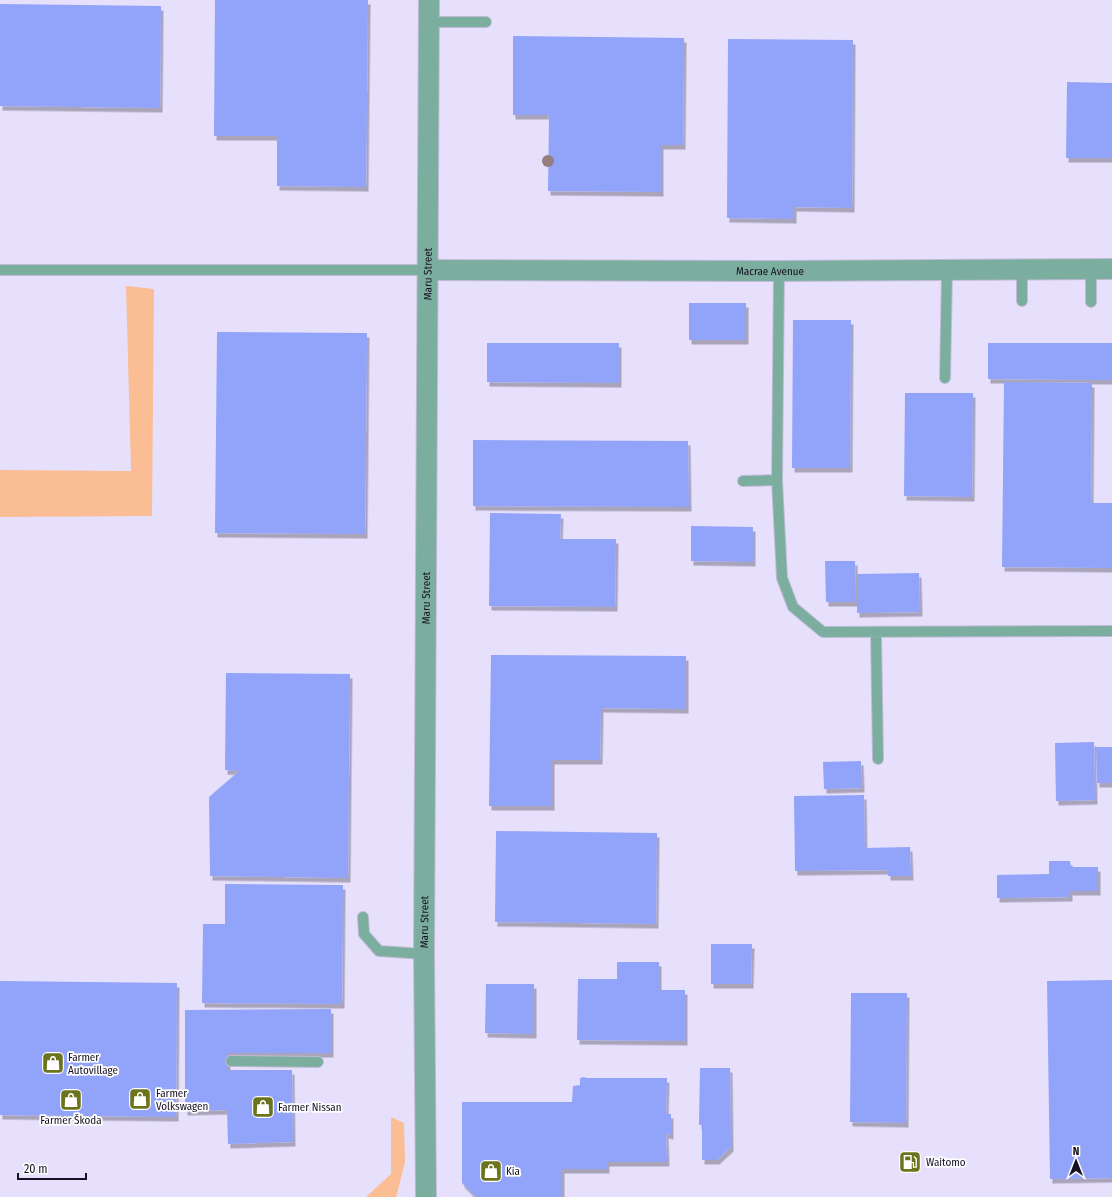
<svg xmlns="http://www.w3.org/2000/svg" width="1112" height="1197" font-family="'Fira Sans Condensed',sans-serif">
<defs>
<filter id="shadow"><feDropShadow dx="2.5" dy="4.5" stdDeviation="0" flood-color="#0004"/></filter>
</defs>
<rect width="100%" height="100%" fill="#e6e0fc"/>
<path fill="#fbbd94" d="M 126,286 L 154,289 L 152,516 L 0,517 L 0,470 L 131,471 Z
M 391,1117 L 404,1123 L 405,1162 L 397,1194 L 396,1197 L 366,1197 L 391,1174 Z"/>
<path fill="#92a3fa" filter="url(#shadow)" d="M 215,0 L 368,0 L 366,187 L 277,186 L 277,136 L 214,136 Z
M 0,4 L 161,6 L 160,108 L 0,106 Z
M 513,36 L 684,38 L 683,145 L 661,145 L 661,192 L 548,191 L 549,115 L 513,115 Z
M 728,39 L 853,40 L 852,208 L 794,207 L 794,219 L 727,218 Z
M 1067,82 L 1112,83 L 1112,158 L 1066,158 Z
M 689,303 L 746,303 L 746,340 L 689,340 Z
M 793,320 L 851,320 L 850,468 L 792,468 Z
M 217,332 L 367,333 L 365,534 L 215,533 Z
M 487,343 L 619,343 L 619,383 L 487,382 Z
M 988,343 L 1112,343 L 1112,380 L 988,379 Z
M 1004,382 L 1092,383 L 1091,503 L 1112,503 L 1112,568 L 1002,567 Z
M 905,393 L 973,393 L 972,497 L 904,496 Z
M 473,440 L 688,441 L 689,507 L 473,506 Z
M 490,513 L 561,514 L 560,539 L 616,539 L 615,607 L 489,606 Z
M 691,526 L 753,527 L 753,562 L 691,561 Z
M 825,561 L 855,561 L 856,602 L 826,602 Z
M 919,573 L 920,612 L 857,613 L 857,574 Z
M 491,655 L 686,656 L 686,709 L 601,708 L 600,760 L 552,760 L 552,806 L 489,806 Z
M 226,673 L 350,674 L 348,878 L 210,876 L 209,797 L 239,771 L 225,770 Z
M 1094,742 L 1095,800 L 1056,801 L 1055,743 Z
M 1096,747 L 1112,747 L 1112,783 L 1097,783 Z
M 861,761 L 862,788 L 824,789 L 823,762 Z
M 864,795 L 865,848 L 910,847 L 911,876 L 888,876 L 888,870 L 795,871 L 794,796 Z
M 496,831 L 657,833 L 656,924 L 495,922 Z
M 1049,861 L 1070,861 L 1071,867 L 1098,867 L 1098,891 L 1070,891 L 1070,897 L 997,898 L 997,875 L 1049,874 Z
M 225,884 L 343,885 L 342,1004 L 202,1003 L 203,924 L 225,924 Z
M 711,944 L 752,944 L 751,984 L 711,984 Z
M 617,962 L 659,962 L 659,990 L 685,990 L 685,1041 L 577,1040 L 578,979 L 617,979 Z
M 1112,980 L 1112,1178 L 1050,1179 L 1047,981 Z
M 0,981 L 177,983 L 176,1117 L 0,1115 Z
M 486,984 L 534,984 L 534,1034 L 485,1033 Z
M 851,993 L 907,993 L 906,1123 L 850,1122 Z
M 331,1009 L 331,1053 L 228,1053 L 228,1070 L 292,1070 L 293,1142 L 228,1144 L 227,1110 L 185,1111 L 185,1010 Z
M 700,1068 L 730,1068 L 731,1147 L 717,1160 L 702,1160 L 702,1125 L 699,1125 Z
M 584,1077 L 586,1078 L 667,1078 L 666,1114 L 671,1114 L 671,1135 L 666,1134 L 667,1162 L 607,1162 L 607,1169 L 562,1169 L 562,1197 L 476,1197 L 462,1183 L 462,1102 L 572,1102 L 573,1086 L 580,1085 L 580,1078 Z"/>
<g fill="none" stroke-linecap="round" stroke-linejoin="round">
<g stroke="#c0bbd5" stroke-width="12">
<path id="lane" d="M 429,22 L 486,22
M 1091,269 L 1091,302
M 0,270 L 427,270
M 1022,270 L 1022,301
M 779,271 L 777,480 L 782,578 L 793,607 L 823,632 L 1112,631
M 945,378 L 947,270
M 743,481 L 777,480
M 876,633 L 878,759
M 363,917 L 364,934 L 379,951 L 424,954
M 231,1061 L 318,1062"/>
</g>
<g stroke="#c0bbd5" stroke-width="22">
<g id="street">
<path id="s1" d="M 427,270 L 779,271 L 1112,269"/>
<path id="s2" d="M 426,1197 L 424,954 L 429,0"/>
</g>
</g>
<use href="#lane" stroke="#7cae9f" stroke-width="10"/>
<use href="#street" stroke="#7cae9f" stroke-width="20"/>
</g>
<circle fill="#957f7e" cx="548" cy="161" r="6"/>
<defs>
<g id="shop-square" transform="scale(1.15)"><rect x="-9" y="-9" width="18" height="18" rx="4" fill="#6b731c" stroke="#fff"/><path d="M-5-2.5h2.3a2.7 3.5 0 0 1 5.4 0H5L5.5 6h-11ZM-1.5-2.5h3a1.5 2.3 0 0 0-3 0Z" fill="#fff"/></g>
<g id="fuel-square" transform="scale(1.15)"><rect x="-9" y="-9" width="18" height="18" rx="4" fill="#6b731c" stroke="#fff"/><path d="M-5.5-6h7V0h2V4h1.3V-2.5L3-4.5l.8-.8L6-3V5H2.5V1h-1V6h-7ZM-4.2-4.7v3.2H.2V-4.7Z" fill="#fff"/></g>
</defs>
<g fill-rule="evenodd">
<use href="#shop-square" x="53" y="1063"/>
<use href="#shop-square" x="140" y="1099"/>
<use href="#shop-square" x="71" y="1100"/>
<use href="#shop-square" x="263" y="1107"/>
<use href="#fuel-square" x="910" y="1162"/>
<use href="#shop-square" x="491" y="1171"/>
</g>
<g text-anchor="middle" stroke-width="3.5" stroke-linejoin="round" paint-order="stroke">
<g font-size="11" fill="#151121" stroke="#fff">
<text dy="4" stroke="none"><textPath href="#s1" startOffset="343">Macrae Avenue</textPath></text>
<text dy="4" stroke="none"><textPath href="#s2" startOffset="923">Maru Street</textPath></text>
<text dy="4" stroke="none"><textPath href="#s2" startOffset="599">Maru Street</textPath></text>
<text dy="4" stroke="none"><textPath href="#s2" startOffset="275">Maru Street</textPath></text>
</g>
<g font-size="11" fill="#151121" stroke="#fff" text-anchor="start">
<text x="68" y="1061">Farmer<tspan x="68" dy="13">Autovillage</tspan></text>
<text x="156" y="1097">Farmer<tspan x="156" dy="13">Volkswagen</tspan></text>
<text x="278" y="1111">Farmer Nissan</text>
<text x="71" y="1124" text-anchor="middle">Farmer Škoda</text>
<text x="926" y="1166">Waitomo</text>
<text x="506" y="1175">Kia</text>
</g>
</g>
<g transform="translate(1076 1161)" stroke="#ffffff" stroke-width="3" paint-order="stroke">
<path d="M0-3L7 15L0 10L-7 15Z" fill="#151121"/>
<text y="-6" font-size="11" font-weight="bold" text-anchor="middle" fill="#151121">N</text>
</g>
<path d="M18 1173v6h68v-6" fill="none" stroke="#151121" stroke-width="2"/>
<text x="24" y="1173" font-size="12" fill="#151121" stroke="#ffffff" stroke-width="3" paint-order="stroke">20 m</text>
</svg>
